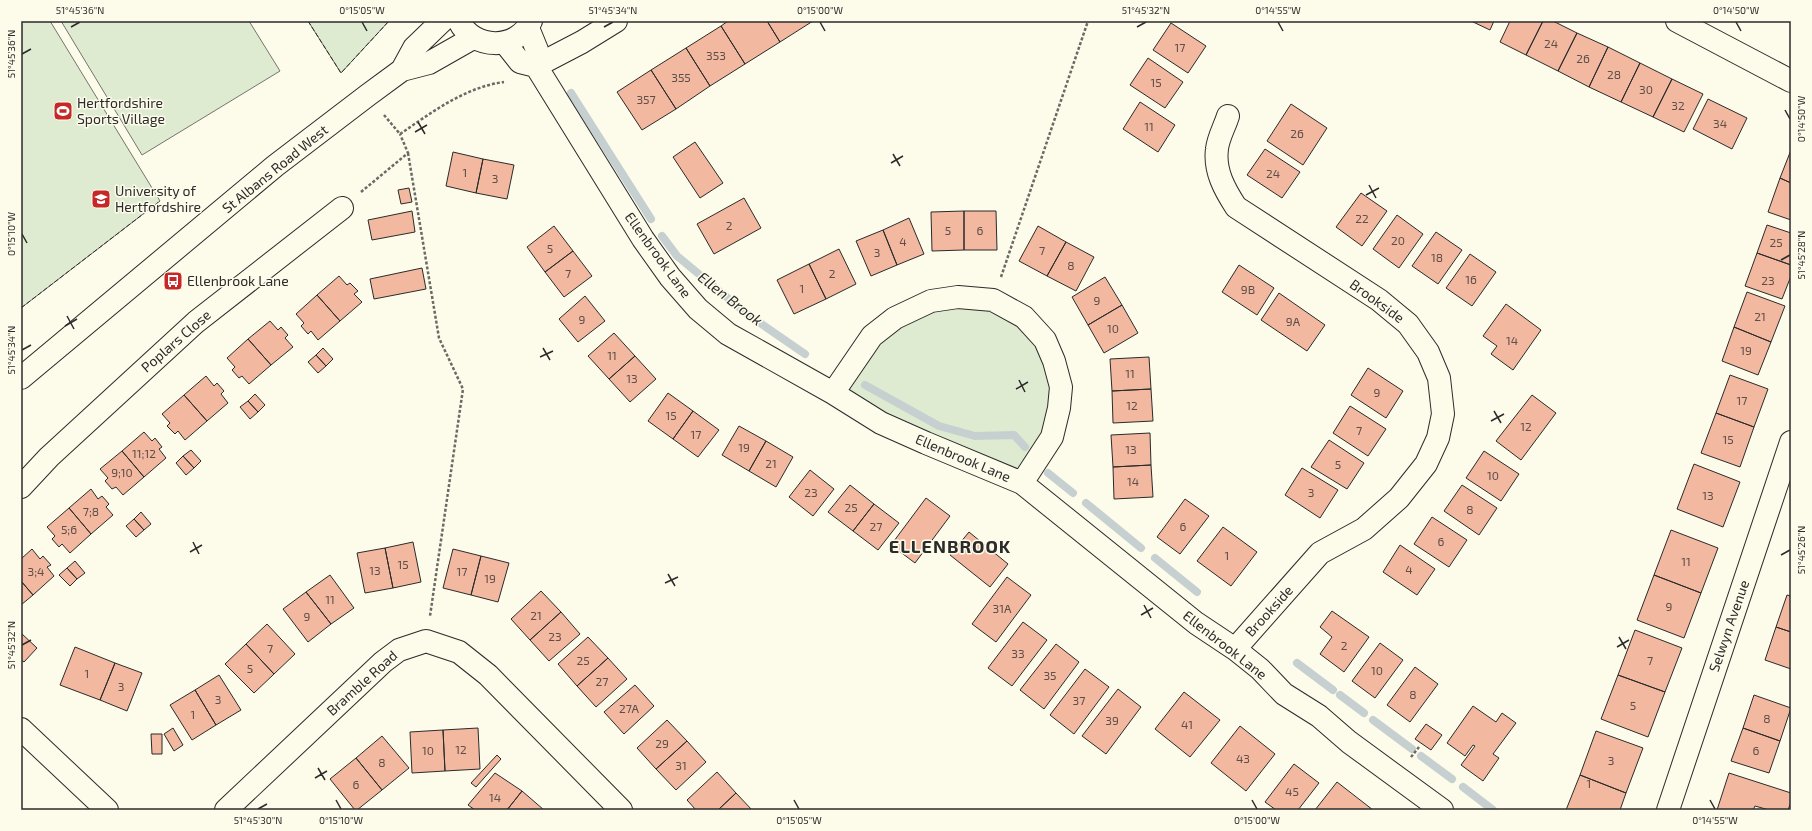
<svg xmlns="http://www.w3.org/2000/svg" width="1812" height="831" font-family="'Exo 2',sans-serif">
<rect width="100%" height="100%" fill="#fdfbea"/>
<path fill="#deebd1" stroke="#74746e" d="M 21,21 L 50,21 L 160,201 L 21,308 Z
M 61,21 L 249,21 L 280,71 L 142,155 Z
M 308,21 L 389,21 L 341,73 Z
M 958,297 L 1024,317 L 1061,387 L 1022,483 L 833,393 L 872,336 Z"/>
<g fill="none" stroke-linecap="round" stroke-linejoin="round">
<path stroke="#c7d0d0" stroke-width="8" d="M 571,93 L 651,219
M 662,236 L 677,256 L 747,314 L 805,354
M 865,385 L 939,426 L 975,436 L 1014,435 L 1025,447
M 1048,473 L 1073,493
M 1086,503 L 1141,548
M 1155,558 L 1197,592
M 1297,663 L 1333,690
M 1340,695 L 1364,713
M 1373,720 L 1412,749
M 1421,756 L 1452,779
M 1463,787 L 1493,810"/>
</g>
<path fill="#f2b8a0" stroke="#2b2b2b" d="M 728,21 L 767,21 L 780,42 L 745,64 L 721,26 Z
M 767,21 L 813,21 L 780,42 Z
M 1471,21 L 1494,21 L 1490,30 Z
M 1510,21 L 1543,21 L 1526,55 L 1500,42 Z
M 1543,21 L 1553,21 L 1577,33 L 1558,71 L 1526,55 Z
M 1171,23 L 1206,46 L 1188,73 L 1153,50 Z
M 721,26 L 745,64 L 710,86 L 686,48 Z
M 1577,33 L 1608,47 L 1589,87 L 1558,71 Z
M 1608,47 L 1640,63 L 1621,102 L 1589,87 Z
M 686,48 L 710,86 L 676,109 L 651,70 Z
M 1148,58 L 1183,82 L 1165,108 L 1130,85 Z
M 1640,63 L 1672,79 L 1653,117 L 1621,102 Z
M 651,70 L 676,109 L 642,130 L 617,92 Z
M 1672,79 L 1703,94 L 1684,132 L 1653,117 Z
M 1708,99 L 1747,118 L 1732,149 L 1693,129 Z
M 1140,102 L 1175,125 L 1158,152 L 1123,129 Z
M 1291,104 L 1327,128 L 1303,165 L 1267,141 Z
M 695,142 L 723,183 L 700,198 L 673,157 Z
M 1265,149 L 1300,172 L 1282,198 L 1247,175 Z
M 1791,150 L 1791,183 L 1780,178 Z
M 453,152 L 483,159 L 476,193 L 446,186 Z
M 483,159 L 514,165 L 507,199 L 476,193 Z
M 1780,178 L 1791,183 L 1791,220 L 1768,212 Z
M 409,188 L 412,202 L 401,204 L 398,190 Z
M 1361,193 L 1387,211 L 1362,246 L 1336,227 Z
M 744,198 L 761,228 L 714,254 L 697,224 Z
M 412,211 L 415,232 L 372,240 L 368,220 Z
M 964,211 L 996,211 L 997,250 L 964,250 Z
M 964,211 L 964,250 L 932,251 L 931,212 Z
M 1397,215 L 1423,234 L 1399,268 L 1373,249 Z
M 909,218 L 924,254 L 897,265 L 883,230 Z
M 1767,225 L 1791,233 L 1791,265 L 1757,253 Z
M 554,226 L 573,251 L 545,272 L 527,247 Z
M 1038,226 L 1066,242 L 1047,276 L 1019,261 Z
M 883,230 L 897,265 L 871,276 L 856,241 Z
M 1436,232 L 1462,250 L 1438,284 L 1412,266 Z
M 1066,242 L 1094,257 L 1076,291 L 1047,276 Z
M 839,249 L 856,284 L 826,299 L 809,264 Z
M 573,251 L 592,276 L 564,297 L 545,272 Z
M 1757,253 L 1791,265 L 1791,276 L 1782,299 L 1745,286 Z
M 1470,254 L 1496,272 L 1472,306 L 1446,288 Z
M 809,264 L 826,299 L 794,314 L 777,280 Z
M 1239,265 L 1274,288 L 1257,315 L 1222,292 Z
M 422,268 L 426,289 L 374,299 L 370,279 Z
M 339,276 L 347,285 L 350,283 L 358,291 L 354,294 L 362,302 L 340,321 L 317,295 Z
M 1105,277 L 1122,305 L 1088,325 L 1072,297 Z
M 1747,292 L 1785,306 L 1771,342 L 1734,327 Z
M 1279,293 L 1325,325 L 1307,351 L 1261,320 Z
M 317,295 L 340,321 L 318,340 L 311,331 L 308,334 L 301,326 L 304,323 L 296,314 Z
M 585,296 L 605,321 L 578,342 L 559,319 Z
M 1506,304 L 1541,330 L 1513,370 L 1491,354 L 1497,346 L 1483,336 Z
M 1122,305 L 1138,333 L 1104,353 L 1088,325 Z
M 270,321 L 278,330 L 281,327 L 288,335 L 285,338 L 293,347 L 271,365 L 248,339 Z
M 1734,327 L 1771,342 L 1758,375 L 1722,361 Z
M 614,333 L 635,356 L 609,379 L 588,356 Z
M 248,339 L 271,365 L 249,384 L 242,376 L 239,378 L 232,370 L 235,367 L 227,358 Z
M 323,348 L 333,359 L 326,366 L 316,355 Z
M 316,355 L 326,366 L 318,373 L 308,362 Z
M 635,356 L 656,379 L 630,402 L 609,379 Z
M 1149,357 L 1151,389 L 1112,391 L 1110,359 Z
M 1368,368 L 1403,391 L 1386,418 L 1351,395 Z
M 1730,375 L 1768,389 L 1754,427 L 1716,413 Z
M 206,376 L 214,386 L 217,383 L 224,391 L 221,394 L 228,403 L 207,421 L 184,395 Z
M 1151,389 L 1153,421 L 1113,423 L 1112,391 Z
M 668,393 L 693,411 L 673,439 L 648,421 Z
M 255,394 L 265,405 L 258,412 L 248,401 Z
M 184,395 L 207,421 L 185,440 L 178,431 L 175,434 L 167,426 L 170,423 L 162,414 Z
M 1532,395 L 1556,413 L 1521,460 L 1496,441 Z
M 248,401 L 258,412 L 250,419 L 240,407 Z
M 1350,406 L 1386,429 L 1368,456 L 1333,433 Z
M 693,411 L 719,430 L 698,457 L 673,439 Z
M 1716,413 L 1754,427 L 1740,467 L 1701,453 Z
M 739,426 L 766,441 L 749,471 L 722,455 Z
M 144,432 L 152,441 L 155,438 L 162,447 L 159,449 L 166,458 L 144,477 L 122,451 Z
M 1150,433 L 1151,465 L 1113,467 L 1111,435 Z
M 1329,440 L 1364,463 L 1347,489 L 1311,467 Z
M 766,441 L 793,457 L 776,487 L 749,471 Z
M 191,450 L 201,461 L 194,468 L 183,456 Z
M 122,451 L 144,477 L 123,495 L 116,487 L 112,489 L 105,481 L 108,478 L 100,469 Z
M 1484,451 L 1519,474 L 1501,501 L 1466,478 Z
M 183,456 L 194,468 L 186,475 L 176,463 Z
M 1694,464 L 1740,482 L 1723,527 L 1677,509 Z
M 1151,465 L 1153,497 L 1114,499 L 1113,467 Z
M 1302,468 L 1338,490 L 1320,518 L 1285,495 Z
M 810,470 L 834,489 L 813,516 L 789,497 Z
M 850,485 L 874,504 L 853,531 L 828,512 Z
M 1462,485 L 1497,508 L 1479,535 L 1444,511 Z
M 91,489 L 98,499 L 102,496 L 109,504 L 106,507 L 113,515 L 91,534 L 69,508 Z
M 926,498 L 950,516 L 915,563 L 891,545 Z
M 1185,499 L 1209,516 L 1180,554 L 1157,537 Z
M 874,504 L 899,523 L 878,550 L 853,531 Z
M 69,508 L 91,534 L 70,553 L 62,544 L 59,547 L 52,539 L 55,536 L 47,527 Z
M 141,512 L 151,524 L 144,530 L 134,519 Z
M 1432,517 L 1467,540 L 1449,567 L 1414,544 Z
M 134,519 L 144,530 L 136,537 L 126,526 Z
M 1223,527 L 1257,552 L 1231,586 L 1197,561 Z
M 1671,530 L 1718,548 L 1701,593 L 1654,575 Z
M 969,532 L 1008,564 L 990,587 L 950,555 Z
M 413,542 L 421,582 L 393,588 L 385,548 Z
M 1400,545 L 1435,569 L 1417,595 L 1383,572 Z
M 385,548 L 393,588 L 365,593 L 357,553 Z
M 32,549 L 40,559 L 43,556 L 51,565 L 47,567 L 54,576 L 33,595 L 21,581 L 21,559 Z
M 453,549 L 481,556 L 471,595 L 443,588 Z
M 481,556 L 509,563 L 498,602 L 471,595 Z
M 75,561 L 85,573 L 77,579 L 67,568 Z
M 67,568 L 77,579 L 70,586 L 59,575 Z
M 330,575 L 354,608 L 331,624 L 306,592 Z
M 1654,575 L 1701,593 L 1684,638 L 1637,620 Z
M 1007,577 L 1031,595 L 996,642 L 972,624 Z
M 21,581 L 33,595 L 21,605 Z
M 541,591 L 561,612 L 530,640 L 511,619 Z
M 306,592 L 331,624 L 308,642 L 283,609 Z
M 1787,595 L 1791,596 L 1791,632 L 1776,627 Z
M 1332,611 L 1369,637 L 1344,672 L 1320,654 L 1332,637 L 1320,627 Z
M 561,612 L 580,634 L 549,661 L 530,640 Z
M 1023,622 L 1047,640 L 1012,686 L 988,668 Z
M 267,624 L 295,654 L 274,674 L 246,644 Z
M 1776,627 L 1791,632 L 1791,669 L 1765,660 Z
M 1635,630 L 1682,648 L 1665,692 L 1618,675 Z
M 21,633 L 37,648 L 24,662 L 21,660 Z
M 588,637 L 608,658 L 577,686 L 558,664 Z
M 1380,643 L 1403,660 L 1375,698 L 1352,681 Z
M 246,644 L 274,674 L 254,693 L 225,664 Z
M 1056,644 L 1079,662 L 1044,709 L 1020,690 Z
M 75,647 L 115,663 L 100,700 L 60,685 Z
M 608,658 L 627,679 L 596,707 L 577,686 Z
M 115,663 L 142,673 L 127,711 L 100,700 Z
M 1415,667 L 1438,684 L 1410,722 L 1387,705 Z
M 1085,669 L 1109,687 L 1074,734 L 1050,715 Z
M 219,675 L 241,710 L 216,725 L 195,690 Z
M 1618,675 L 1665,692 L 1648,737 L 1601,719 Z
M 635,685 L 654,706 L 624,734 L 604,712 Z
M 1118,689 L 1141,707 L 1106,754 L 1082,736 Z
M 195,690 L 216,725 L 192,740 L 170,705 Z
M 1184,692 L 1220,720 L 1190,757 L 1155,729 Z
M 1754,695 L 1791,708 L 1780,741 L 1743,728 Z
M 1473,706 L 1496,722 L 1502,713 L 1516,723 L 1493,754 L 1499,758 L 1483,781 L 1461,765 L 1475,746 L 1473,745 L 1465,756 L 1447,743 Z
M 667,720 L 687,741 L 656,769 L 637,748 Z
M 1426,724 L 1442,735 L 1431,750 L 1415,739 Z
M 1240,726 L 1275,754 L 1246,791 L 1211,763 Z
M 173,728 L 183,745 L 174,751 L 164,734 Z
M 478,728 L 480,769 L 445,771 L 443,730 Z
M 1743,728 L 1780,741 L 1769,773 L 1731,761 Z
M 443,730 L 445,771 L 412,773 L 410,732 Z
M 1596,731 L 1643,748 L 1626,793 L 1580,775 Z
M 151,734 L 162,734 L 162,754 L 152,754 Z
M 382,736 L 409,768 L 382,790 L 356,758 Z
M 687,741 L 706,762 L 676,790 L 656,769 Z
M 497,755 L 501,759 L 476,787 L 471,783 Z
M 356,758 L 382,790 L 357,810 L 355,810 L 330,779 Z
M 1294,764 L 1319,783 L 1298,810 L 1276,810 L 1265,802 Z
M 717,772 L 736,793 L 718,810 L 696,810 L 687,800 Z
M 495,773 L 522,791 L 507,810 L 475,810 L 468,805 Z
M 1729,773 L 1791,793 L 1791,802 L 1788,810 L 1769,810 L 1755,806 L 1753,810 L 1717,810 Z
M 1580,775 L 1626,793 L 1620,810 L 1566,810 Z
M 1337,782 L 1373,810 L 1315,810 Z
M 522,791 L 544,810 L 507,810 Z
M 736,793 L 752,810 L 718,810 Z"/>
<g fill="none" stroke-linecap="round" stroke-linejoin="round">
<g stroke="#2b2b2b" stroke-width="24">
<path id="street" d="M 1677,21 L 1791,81
M 528,28 L 537,50 L 536,66 L 643,239 L 670,277 L 698,309 L 728,334 L 833,393 L 881,423 L 926,443 L 1022,483 L 1196,623 L 1235,649 L 1260,669 L 1284,694 L 1319,716 L 1349,742 L 1442,810
M 505,43 L 520,62 L 536,66
M 536,66 L 582,42 L 616,21
M 1228,116 C 1225,126 1218,138 1217,149 C 1214,171 1225,190 1236,207 L 1379,300 L 1408,324 L 1428,352 L 1439,378 L 1443,414 L 1438,438 L 1426,464 L 1399,498 L 1364,529 L 1320,553 L 1235,649
M 833,393 L 872,336 L 895,318 L 931,301 L 958,297 L 993,300 L 1024,317 L 1045,340 L 1054,361 L 1061,387 L 1059,408 L 1052,437 L 1022,483
M 21,487 L 49,457 L 196,322 L 342,208
M 21,729 L 107,810
M 226,810 L 383,662 L 399,650 L 426,641 L 459,652 L 488,675 L 621,810
M 1668,810 L 1791,442"/>
</g>
<g stroke="#2b2b2b" stroke-width="24">
<path id="primary" d="M 459,21 C 473,50 517,51 531,21
M 402,70 L 414,48 L 442,21
M 21,378 L 275,166 L 368,95 L 402,70 L 429,63 L 473,38"/>
</g>
<path stroke="#6a6964" stroke-width="2.5" stroke-dasharray="3 2" stroke-linecap="butt" d="M 384,115 L 400,134 C 431,113 465,87 504,82
M 408,153 L 439,338 L 463,389 L 430,616
M 361,192 L 408,153 L 400,134
M 1001,277 L 1088,21
M 1411,757 L 1419,747"/>
<use href="#street" stroke="#fdfbea" stroke-width="22"/>
<use href="#primary" stroke="#fdfbea" stroke-width="22"/>
<path stroke="#2b2b2b" stroke-width="1" stroke-dasharray="5 2" stroke-linecap="butt" d="M 308,21 L 341,73 L 389,21
M 21,308 L 160,201"/>
</g>
<path fill="none" stroke="#2b2b2b" stroke-width="1.5" d="M 362,22 L 367,31M 820,22 L 825,31M 1278,22 L 1283,31M 1736,22 L 1741,31M 71,27 L 80,22M 604,27 L 613,22M 1137,27 L 1146,22M 22,54 L 31,49M 1785,110 L 1790,119M 418,122 L 425,134M 415,132 L 427,125M 893,154 L 900,166M 891,163 L 903,156M 1369,185 L 1376,198M 1366,195 L 1379,188M 22,234 L 27,243M 1781,260 L 1790,255M 67,316 L 74,329M 65,326 L 77,319M 543,348 L 550,360M 22,350 L 31,345M 540,357 L 553,351M 1019,380 L 1025,392M 1016,389 L 1028,382M 1494,411 L 1501,423M 1491,421 L 1504,414M 193,542 L 199,554M 190,552 L 202,545M 1781,555 L 1790,550M 668,574 L 675,586M 665,583 L 678,577M 1144,605 L 1151,618M 1141,615 L 1153,608M 1619,637 L 1626,649M 22,645 L 31,640M 1617,647 L 1629,640M 318,768 L 325,780M 315,778 L 327,771M 336,800 L 341,809M 794,800 L 799,809M 1252,800 L 1257,809M 1710,800 L 1715,809M 258,809 L 267,804"/>
<defs>
<g id="stadium-square" transform="scale(1)"><rect x="-9" y="-9" width="18" height="18" rx="4" fill="#c62828" stroke="#fdfbea"/><path d="M0-5a6.5 5 0 1 0 0 10a6.5 5 0 1 0 0-10ZM-3.5-1.8h7v3.6h-7Z" fill="#fff"/></g>
<g id="university-square" transform="scale(1)"><rect x="-9" y="-9" width="18" height="18" rx="4" fill="#c62828" stroke="#fdfbea"/><path d="M0-5L7-2L0 1L-7-2ZM-4 1L0 2.5L4 1V4Q0 6-4 4Z" fill="#fff"/></g>
<g id="bus-square" transform="scale(1)"><rect x="-9" y="-9" width="18" height="18" rx="4" fill="#c62828" stroke="#fdfbea"/><path d="M-5-6H5V4H4V6H2V4H-2V6H-4V4H-5ZM-3.5-4V0h7V-4ZM-3.5 1.2v1.5H-2V1.2ZM2 1.2v1.5H3.5V1.2Z" fill="#fff"/></g>
</defs>
<g fill-rule="evenodd">
<use href="#stadium-square" x="63" y="111"/>
<use href="#university-square" x="101" y="199"/>
<use href="#bus-square" x="173" y="281"/>
</g>
<g text-anchor="middle" stroke-width="3" stroke-linejoin="round" paint-order="stroke">
<g font-size="12" fill="#5d4e48">
<text x="1551" y="48">24</text>
<text x="1180" y="52">17</text>
<text x="716" y="60">353</text>
<text x="1583" y="63">26</text>
<text x="1614" y="79">28</text>
<text x="681" y="82">355</text>
<text x="1156" y="87">15</text>
<text x="1646" y="94">30</text>
<text x="646" y="104">357</text>
<text x="1678" y="110">32</text>
<text x="1720" y="128">34</text>
<text x="1149" y="131">11</text>
<text x="1297" y="138">26</text>
<text x="465" y="177">1</text>
<text x="1273" y="178">24</text>
<text x="495" y="183">3</text>
<text x="1362" y="223">22</text>
<text x="729" y="230">2</text>
<text x="948" y="235">5</text>
<text x="980" y="235">6</text>
<text x="1398" y="245">20</text>
<text x="903" y="246">4</text>
<text x="1776" y="247">25</text>
<text x="550" y="253">5</text>
<text x="1042" y="255">7</text>
<text x="877" y="257">3</text>
<text x="1437" y="262">18</text>
<text x="1071" y="270">8</text>
<text x="568" y="278">7</text>
<text x="832" y="278">2</text>
<text x="1471" y="284">16</text>
<text x="1768" y="285">23</text>
<text x="802" y="293">1</text>
<text x="1248" y="294">9B</text>
<text x="1097" y="305">9</text>
<text x="1760" y="321">21</text>
<text x="582" y="324">9</text>
<text x="1293" y="326">9A</text>
<text x="1113" y="333">10</text>
<text x="1512" y="345">14</text>
<text x="1746" y="355">19</text>
<text x="612" y="360">11</text>
<text x="1130" y="378">11</text>
<text x="632" y="383">13</text>
<text x="1377" y="397">9</text>
<text x="1742" y="405">17</text>
<text x="1132" y="410">12</text>
<text x="671" y="420">15</text>
<text x="1526" y="431">12</text>
<text x="1359" y="435">7</text>
<text x="696" y="439">17</text>
<text x="1728" y="444">15</text>
<text x="744" y="452">19</text>
<text x="1131" y="454">13</text>
<text x="144" y="458">11;12</text>
<text x="771" y="468">21</text>
<text x="1338" y="469">5</text>
<text x="122" y="477">9;10</text>
<text x="1493" y="480">10</text>
<text x="1133" y="486">14</text>
<text x="811" y="497">23</text>
<text x="1311" y="497">3</text>
<text x="1708" y="500">13</text>
<text x="851" y="512">25</text>
<text x="1470" y="514">8</text>
<text x="91" y="516">7;8</text>
<text x="876" y="531">27</text>
<text x="1183" y="531">6</text>
<text x="69" y="534">5;6</text>
<text x="1441" y="546">6</text>
<text x="1227" y="560">1</text>
<text x="1686" y="566">11</text>
<text x="403" y="569">15</text>
<text x="1409" y="574">4</text>
<text x="375" y="575">13</text>
<text x="36" y="576">3;4</text>
<text x="462" y="576">17</text>
<text x="490" y="583">19</text>
<text x="330" y="604">11</text>
<text x="1669" y="611">9</text>
<text x="1002" y="613">31A</text>
<text x="536" y="620">21</text>
<text x="307" y="621">9</text>
<text x="555" y="641">23</text>
<text x="1344" y="650">2</text>
<text x="270" y="653">7</text>
<text x="1018" y="658">33</text>
<text x="583" y="665">25</text>
<text x="1650" y="665">7</text>
<text x="250" y="673">5</text>
<text x="1377" y="675">10</text>
<text x="87" y="678">1</text>
<text x="1050" y="680">35</text>
<text x="602" y="686">27</text>
<text x="121" y="691">3</text>
<text x="1413" y="699">8</text>
<text x="218" y="704">3</text>
<text x="1079" y="705">37</text>
<text x="1633" y="710">5</text>
<text x="629" y="713">27A</text>
<text x="193" y="719">1</text>
<text x="1767" y="723">8</text>
<text x="1112" y="725">39</text>
<text x="1187" y="729">41</text>
<text x="662" y="748">29</text>
<text x="461" y="754">12</text>
<text x="428" y="755">10</text>
<text x="1756" y="755">6</text>
<text x="1243" y="763">43</text>
<text x="1611" y="765">3</text>
<text x="382" y="767">8</text>
<text x="681" y="770">31</text>
<text x="1589" y="788">1</text>
<text x="356" y="789">6</text>
<text x="1292" y="796">45</text>
<text x="495" y="802">14</text>
</g>
<g font-size="14" fill="#2b2b2b" stroke="#fdfbea" text-anchor="start">
<text x="77" y="108">Hertfordshire<tspan x="77" dy="16">Sports Village</tspan></text>
<text x="115" y="196">University of<tspan x="115" dy="16">Hertfordshire</tspan></text>
<text x="187" y="286">Ellenbrook Lane</text>
</g>
<g font-size="14" fill="#2b2b2b" stroke="#fdfbea">
<text transform="translate(275 169) rotate(-39)" y="5">St Albans Road West</text>
<text transform="translate(658 255) rotate(54)" y="5">Ellenbrook Lane</text>
<text transform="translate(1377 301) rotate(36)" y="5">Brookside</text>
<text transform="translate(176 341) rotate(-41)" y="5">Poplars Close</text>
<text transform="translate(963 458) rotate(23)" y="5">Ellenbrook Lane</text>
<text transform="translate(1269 611) rotate(-48)" y="5">Brookside</text>
<text transform="translate(1729 626) rotate(-71)" y="5">Selwyn Avenue</text>
<text transform="translate(1225 645) rotate(38)" y="5">Ellenbrook Lane</text>
<text transform="translate(362 683) rotate(-42)" y="5">Bramble Road</text>
</g>
<g font-size="15" font-style="italic" fill="#2b2b2b" stroke="#fdfbea">
<text transform="translate(730 299) rotate(38)" y="5">Ellen Brook</text>
</g>
<g font-size="18" font-weight="bold" letter-spacing="1" fill="#2b2b2b" stroke="#fdfbea">
<text x="950" y="553">ELLENBROOK</text>
</g>
</g>
<rect width="1812" height="831" fill="none" stroke="#fdfbea" stroke-width="44"/>
<rect x="22" y="22" width="1768" height="787" fill="none" stroke="#2b2b2b" stroke-width="1.5"/>
<g font-size="10" text-anchor="middle" fill="#2b2b2b">
<text x="80" y="14">51°45'36"N</text>
<text x="362" y="14">0°15'05"W</text>
<text x="613" y="14">51°45'34"N</text>
<text x="820" y="14">0°15'00"W</text>
<text x="1146" y="14">51°45'32"N</text>
<text x="1278" y="14">0°14'55"W</text>
<text x="1736" y="14">0°14'50"W</text>
<text transform="translate(11 54) rotate(-90)" y="4">51°45'36"N</text>
<text transform="translate(1801 119) rotate(-90)" y="4">0°14'50"W</text>
<text transform="translate(11 234) rotate(-90)" y="4">0°15'10"W</text>
<text transform="translate(1801 255) rotate(-90)" y="4">51°45'28"N</text>
<text transform="translate(11 350) rotate(-90)" y="4">51°45'34"N</text>
<text transform="translate(1801 550) rotate(-90)" y="4">51°45'26"N</text>
<text transform="translate(11 645) rotate(-90)" y="4">51°45'32"N</text>
<text x="258" y="824">51°45'30"N</text>
<text x="341" y="824">0°15'10"W</text>
<text x="799" y="824">0°15'05"W</text>
<text x="1257" y="824">0°15'00"W</text>
<text x="1715" y="824">0°14'55"W</text>
</g>
</svg>
